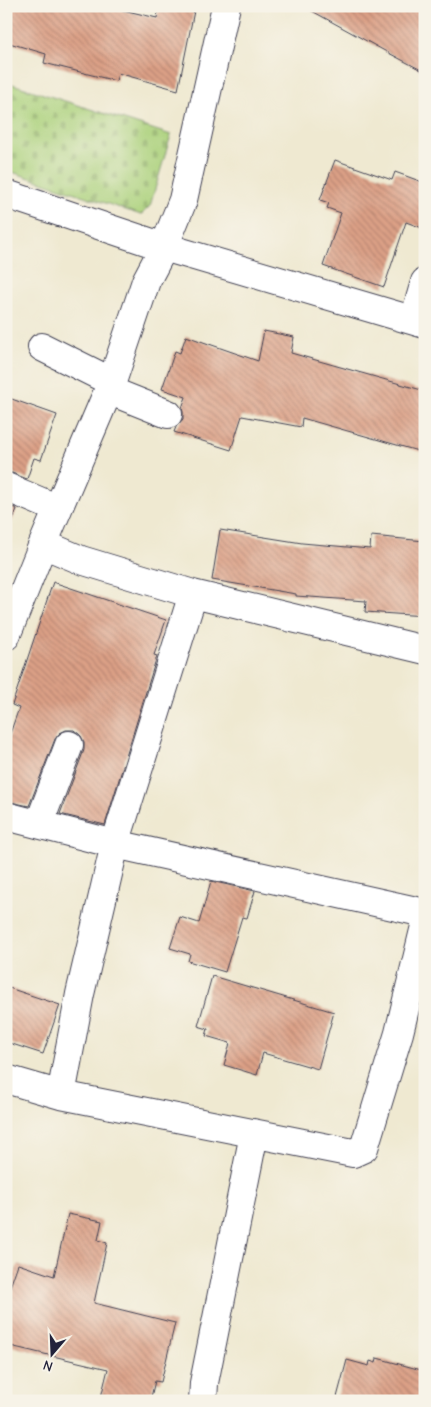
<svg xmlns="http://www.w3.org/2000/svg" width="431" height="1407" font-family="'Comic Neue',sans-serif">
<defs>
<pattern id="cemetery-stones" width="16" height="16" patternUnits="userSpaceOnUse" patternTransform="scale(1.25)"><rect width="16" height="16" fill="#abd17b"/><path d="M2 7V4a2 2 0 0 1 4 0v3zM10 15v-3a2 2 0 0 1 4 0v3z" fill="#93b36b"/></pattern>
<pattern id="building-back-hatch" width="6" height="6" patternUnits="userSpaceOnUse" patternTransform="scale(1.25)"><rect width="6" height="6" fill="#dca086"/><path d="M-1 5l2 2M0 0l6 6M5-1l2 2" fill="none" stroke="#b2826f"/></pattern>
</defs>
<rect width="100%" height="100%" fill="#f7f3e8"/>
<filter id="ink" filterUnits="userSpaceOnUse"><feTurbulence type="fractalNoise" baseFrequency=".02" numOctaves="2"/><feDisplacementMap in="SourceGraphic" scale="10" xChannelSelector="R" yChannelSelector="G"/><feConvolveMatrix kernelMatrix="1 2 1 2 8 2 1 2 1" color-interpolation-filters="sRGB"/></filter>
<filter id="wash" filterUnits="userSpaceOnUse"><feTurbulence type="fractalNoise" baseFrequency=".0096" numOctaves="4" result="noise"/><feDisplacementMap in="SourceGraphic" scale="20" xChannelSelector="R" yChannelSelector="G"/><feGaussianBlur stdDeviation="1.12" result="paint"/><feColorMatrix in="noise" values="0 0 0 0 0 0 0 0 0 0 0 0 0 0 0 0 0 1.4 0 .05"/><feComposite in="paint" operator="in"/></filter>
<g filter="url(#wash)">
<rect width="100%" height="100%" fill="#efe9d1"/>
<path fill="url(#cemetery-stones)" stroke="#667a5b" d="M 6,82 L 171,135 L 150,206 L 141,215 L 6,170 Z"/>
<g id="blocks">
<path fill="url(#building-back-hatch)" d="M 6,6 L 106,6 L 157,18 L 159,6 L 195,6 L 178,90 L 118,73 L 116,81 L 44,63 L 46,54 L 6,42 Z
M 303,6 L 425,6 L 425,72 L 383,50 Z
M 335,160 L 392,180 L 395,172 L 425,183 L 425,229 L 406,222 L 384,287 L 323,266 L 341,213 L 327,208 L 329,203 L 320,200 Z
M 264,331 L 294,337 L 291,353 L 425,391 L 425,453 L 302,418 L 301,427 L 242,416 L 231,450 L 174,432 L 176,427 L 183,419 L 183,412 L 182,408 L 186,397 L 162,389 L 175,351 L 180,353 L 186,336 L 258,361 Z
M 6,397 L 57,415 L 41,460 L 34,458 L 27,479 L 12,473 L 6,472 Z
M 6,504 L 17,509 L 11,524 L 6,524 Z
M 220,530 L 302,543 L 370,549 L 371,536 L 425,541 L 425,616 L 365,612 L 366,601 L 296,596 L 296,594 L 212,580 Z
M 53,582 L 166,620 L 154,655 L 157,656 L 105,825 L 60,814 L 84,750 L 84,742 L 81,736 L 74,730 L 66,730 L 60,733 L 55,739 L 29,806 L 6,801 L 6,745 L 19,708 L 12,705 Z
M 211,881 L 255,891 L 247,918 L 242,917 L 225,972 L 188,961 L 190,954 L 170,948 L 180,917 L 199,923 Z
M 212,976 L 334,1012 L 318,1069 L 263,1053 L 257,1075 L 224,1065 L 230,1043 L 206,1036 L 208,1029 L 198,1026 Z
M 6,987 L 60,1005 L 43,1054 L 6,1042 Z
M 68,1214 L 102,1221 L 98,1240 L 107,1243 L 94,1303 L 175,1323 L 161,1382 L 155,1381 L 150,1401 L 100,1401 L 108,1369 L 6,1345 L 6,1298 L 18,1264 L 54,1276 Z
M 377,1358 L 425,1371 L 425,1401 L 336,1401 L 347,1360 L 369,1366 L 370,1361 L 376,1363 Z"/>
</g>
</g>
<g filter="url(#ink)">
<use href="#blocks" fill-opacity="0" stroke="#414052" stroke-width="1"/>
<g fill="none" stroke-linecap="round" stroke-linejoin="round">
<g stroke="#414052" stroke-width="30">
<path id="minor" d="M 6,194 L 164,247 L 425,324
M 414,320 L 425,282
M 42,347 L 112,382
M 108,390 L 168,414
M 6,487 L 58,509
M 43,544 L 81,560 L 193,594 L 425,650
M 6,636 L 43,544 L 112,382 L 146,281 L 164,247 L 183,200 L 226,6
M 6,816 L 115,844 L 425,913
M 39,824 L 69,745
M 6,1079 L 61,1095 L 353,1153 L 364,1148 L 399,1033 L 425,926
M 61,1095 L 80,994 L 115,844 L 193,594
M 203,1401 L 204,1383 L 254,1134"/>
</g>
<use href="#minor" stroke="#fff" stroke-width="28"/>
</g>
</g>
<rect width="431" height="1407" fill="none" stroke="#f7f3e8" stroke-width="25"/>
<g transform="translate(52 1354) rotate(199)" stroke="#f7f3e8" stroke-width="4" paint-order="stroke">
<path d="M0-4L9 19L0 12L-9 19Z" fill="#22223b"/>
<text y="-8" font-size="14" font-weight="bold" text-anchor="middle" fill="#22223b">N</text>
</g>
</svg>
